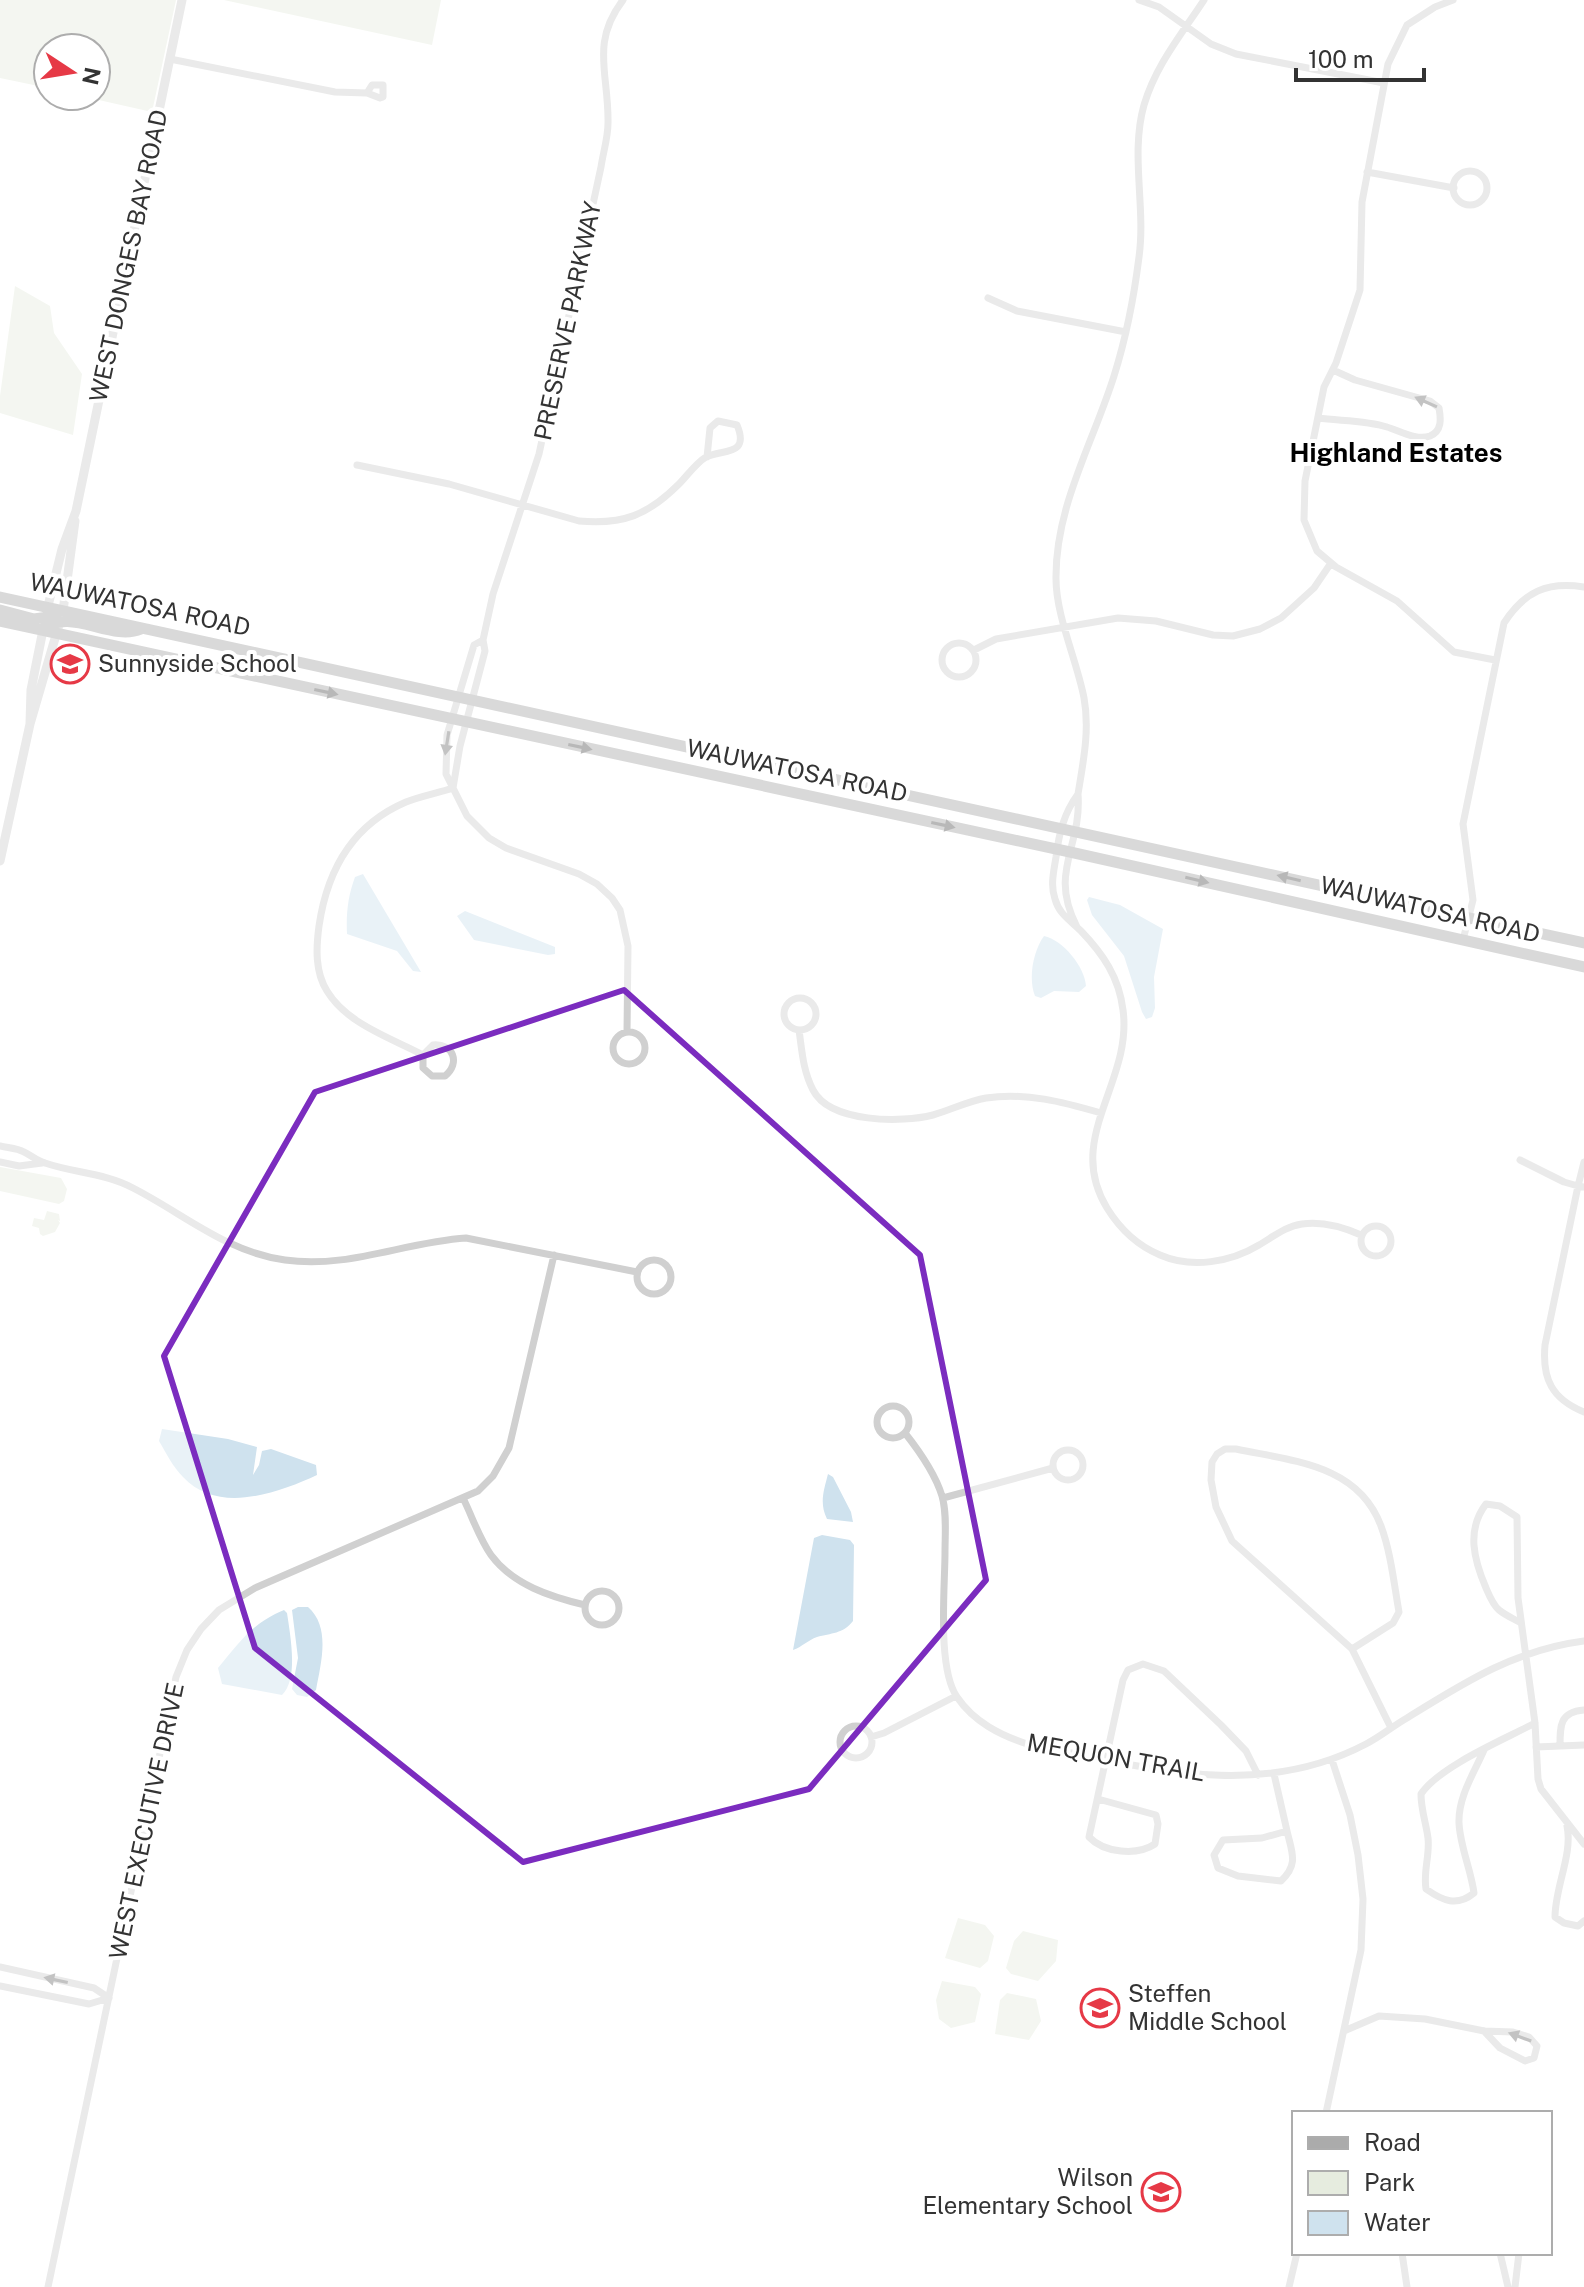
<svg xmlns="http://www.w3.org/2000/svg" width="1584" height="2287" font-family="'Public Sans',sans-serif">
<rect width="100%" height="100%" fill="#fff"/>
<path fill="#e6ecdf" d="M 0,0 L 176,0 L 152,112 L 81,96 L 96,96 L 96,48 L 48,48 L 48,88 L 0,78 Z
M 224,0 L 441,0 L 432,45 Z
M 15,286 L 50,306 L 54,333 L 82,374 L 73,435 L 0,413 L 0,396 Z
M 0,1167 L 61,1178 L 67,1189 L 64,1201 L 59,1204 L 0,1191 Z
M 47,1211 L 59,1214 L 60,1221 L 58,1220 L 60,1223 L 55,1232 L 43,1236 L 40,1234 L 39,1228 L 32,1226 L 34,1218 L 44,1220 Z
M 958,1918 L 985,1925 L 994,1936 L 988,1961 L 980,1968 L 945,1958 Z
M 1023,1931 L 1058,1940 L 1056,1961 L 1038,1981 L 1011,1974 L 1006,1968 L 1014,1941 Z
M 942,1981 L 975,1987 L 981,1994 L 975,2022 L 951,2028 L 939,2019 L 936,2000 Z
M 1007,1993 L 1036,1999 L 1041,2021 L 1029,2040 L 995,2034 L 1000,2000 Z"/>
<path fill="#cfe2ee" d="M 363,874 L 421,972 L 413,971 L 397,951 L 347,934 C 346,913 348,896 355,877 Z
M 1089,897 L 1120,905 L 1163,929 L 1154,977 L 1155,1008 L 1152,1017 L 1146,1019 L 1142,1012 L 1124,956 L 1092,915 L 1087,900 Z
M 465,911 L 555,947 L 555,954 L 548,955 L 474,940 L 457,916 Z
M 1044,936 C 1063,940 1085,967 1086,986 L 1079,992 L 1054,991 L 1041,998 L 1035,996 C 1028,979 1033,951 1044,936 Z
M 162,1429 L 228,1439 L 257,1447 L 253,1475 L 259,1465 L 262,1451 L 271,1449 L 316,1465 L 317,1475 C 278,1493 218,1515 183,1477 C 173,1467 166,1453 159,1441 Z
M 828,1474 L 833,1477 L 851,1512 L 853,1522 L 827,1519 C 819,1503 824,1490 828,1474 Z
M 822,1535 L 850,1540 L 854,1545 L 853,1621 C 843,1634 831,1633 817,1637 C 808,1640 802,1647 793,1650 L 814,1538 Z
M 298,1607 L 308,1607 C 331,1627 321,1663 316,1690 L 307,1697 L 297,1695 L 292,1689 L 298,1658 L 292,1610 Z
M 284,1610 L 287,1613 C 290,1634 299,1679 282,1695 L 222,1684 L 218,1668 C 240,1642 251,1624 284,1610 Z"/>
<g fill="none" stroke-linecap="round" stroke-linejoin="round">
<path stroke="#d0d0d0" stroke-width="7" d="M 1139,0 L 1159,7 L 1211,44 L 1236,54 L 1384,83
M 1453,0 L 1435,7 L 1407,25 L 1388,64 L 1362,202 L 1360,290 L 1336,363 L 1324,387 L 1305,481 L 1304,520 L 1317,551 L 1336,567 L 1397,601 L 1454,652 L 1495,660
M 170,59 L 335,92 L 367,93 L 380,98 L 383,97 L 383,85 L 372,85 L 367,93
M1453 188a17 17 0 1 1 34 0a17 17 0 1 1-34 0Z
M 1367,172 L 1454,188
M 988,298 L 1017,311 L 1126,332
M 1318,418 C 1340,421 1366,420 1387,427 C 1400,431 1417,441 1430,436 C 1442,431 1441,419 1439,408 L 1430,401 L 1355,380 L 1333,370
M 357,465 L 449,484 L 579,521 C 623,525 648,515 679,484 C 687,476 696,463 706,457 C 723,449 750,456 737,425 L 718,421 L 710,428 L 707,457
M 483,640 L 474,645 L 447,735 L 446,774 L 467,816 L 489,838 L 506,848 L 579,874 L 597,884 L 612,898 L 620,910 L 628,946 L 627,1032
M942 660a17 17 0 1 1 34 0a17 17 0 1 1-34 0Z
M 974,650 L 996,639 L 1118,618 L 1156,621 L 1213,635 L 1233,636 L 1260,629 L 1281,618 L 1314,588 L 1331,563
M 453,788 L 460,746 L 485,651 L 483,640 L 493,594 L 539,454 L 601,167 C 603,153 608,138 608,123 C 609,74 590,43 623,0
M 1078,794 C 1083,763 1090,730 1084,698 C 1077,661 1056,616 1056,579 C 1055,507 1093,443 1114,376 C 1126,338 1134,297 1139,257 C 1146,207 1130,154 1144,105 C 1156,65 1181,35 1204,0
M 1077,927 C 1048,871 1082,848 1078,794 C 1064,813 1059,833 1056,857 C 1054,870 1050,885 1055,899 C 1059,914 1070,920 1081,931 C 1103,954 1119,977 1123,1010 C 1133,1082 1064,1138 1107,1208 C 1120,1229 1136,1245 1160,1255 C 1192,1269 1231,1262 1259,1245 C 1273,1237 1286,1226 1302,1224 C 1323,1221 1343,1227 1361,1235
M 1463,940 L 1473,900 L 1463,824 L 1504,623 C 1524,592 1547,581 1584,587
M784 1014a16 16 0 1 1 32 0a16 16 0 1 1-32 0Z
M 799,1030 C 802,1051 803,1071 813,1090 C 830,1123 902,1123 933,1115 C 951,1110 968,1101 986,1098 C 1026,1092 1063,1102 1101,1113
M613 1048a16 16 0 1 1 32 0a16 16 0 1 1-32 0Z
M 423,1055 L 433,1045 C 453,1043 461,1063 445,1076 L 432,1076 L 423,1068 L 423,1055 C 391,1038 347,1024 327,991 C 315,972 316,948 319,926 C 327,871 352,825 406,802 C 421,796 438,793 453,788
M 0,1146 C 8,1148 17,1148 24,1152 C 31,1155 37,1161 45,1163 C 74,1173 105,1173 133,1188 C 184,1214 226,1252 285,1260 C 348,1269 404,1242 466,1238 L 637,1272
M 1520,1160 L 1564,1182 L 1578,1186 L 1584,1162
M 0,1162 L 19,1166 L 42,1163
M 1584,1187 L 1578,1186 L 1545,1345 C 1542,1379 1552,1399 1584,1412
M1361 1241a15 15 0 1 1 30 0a15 15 0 1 1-30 0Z
M637 1277a17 17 0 1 1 34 0a17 17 0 1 1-34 0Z
M877 1422a16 16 0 1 1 32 0a16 16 0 1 1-32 0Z
M 905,1433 C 920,1452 935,1473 942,1496 C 947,1513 945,1534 945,1552 C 945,1588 937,1668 957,1697 C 974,1722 1000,1735 1027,1744 C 1141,1766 1256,1802 1366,1744 C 1380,1737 1393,1726 1407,1718 C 1465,1682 1515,1650 1584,1641
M1053 1465a15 15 0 1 1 30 0a15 15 0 1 1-30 0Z
M 463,1498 C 472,1516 479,1538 491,1555 C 513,1585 551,1597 585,1605
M 943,1498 L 1053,1468
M585 1608a17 17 0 1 1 34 0a17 17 0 1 1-34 0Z
M 1521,1623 C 1514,1619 1505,1615 1499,1610 C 1493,1605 1489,1595 1486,1588 C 1474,1560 1466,1530 1486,1504 L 1500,1506 L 1517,1517 L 1518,1598 L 1535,1723 L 1538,1779 L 1541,1789 L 1584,1844
M 1352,1649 L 1232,1541 L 1216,1507 L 1211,1480 L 1212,1462 L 1217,1454 L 1225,1449 L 1236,1449 C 1292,1461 1358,1464 1381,1526 C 1391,1553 1394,1584 1399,1612 L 1393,1623 L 1352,1649 L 1391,1728
M840 1742a16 16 0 1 1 32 0a16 16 0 1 1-32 0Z
M 871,1737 L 884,1733 L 956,1696
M 1560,1746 C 1560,1725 1560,1712 1584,1710
M 1536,1747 L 1584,1745
M 1484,1750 C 1474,1773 1458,1797 1459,1823 C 1460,1846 1471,1870 1474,1893 C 1457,1907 1443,1901 1426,1889 C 1423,1872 1430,1855 1428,1838 C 1426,1823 1421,1810 1421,1794 C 1440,1766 1503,1740 1535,1723
M 1274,1774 L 1287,1831 L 1262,1838 L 1223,1840 L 1214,1855 L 1218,1868 L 1238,1876 L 1281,1881 C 1299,1864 1292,1853 1287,1831
M 1098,1799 L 1156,1815 L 1158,1824 L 1155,1844 C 1137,1856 1104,1853 1089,1837 L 1123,1680 L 1128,1670 L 1143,1664 L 1164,1671 L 1221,1725 L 1246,1751 L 1258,1775
M 1567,1826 C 1573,1854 1555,1887 1555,1917 L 1564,1923 L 1578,1926 L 1584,1921
M 0,1967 L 94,1988 L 109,1998
M 0,1986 L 89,2004 L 109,1998
M 1344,2031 L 1379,2016 L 1425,2019 L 1484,2031 L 1513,2032 L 1529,2037 L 1537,2046 L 1534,2058 L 1525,2061 L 1500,2048 L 1484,2031
M 1326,2113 L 1361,1950 L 1363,1899 L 1358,1855 L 1350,1815 L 1332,1760
M 1402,2253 L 1407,2287
M 1500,2253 L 1508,2287
M 48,2287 L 176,1677 L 187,1650 L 201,1629 L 219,1610 L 255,1588 L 478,1491 L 493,1476 L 509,1448 L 554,1255
M 1289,2287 L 1297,2253
M 1515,2287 L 1519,2253"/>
<path stroke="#d0d0d0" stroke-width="9" d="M 47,610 L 62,549 L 76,511 L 182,0
M 30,724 L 31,690 L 44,625
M 0,861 L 30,724 L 63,611 L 75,521"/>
<path stroke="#ababab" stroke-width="11" d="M 0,597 L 1584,943
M 0,610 L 34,619 L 56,616
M 0,621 L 1070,852 L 1584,967
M 42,630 C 70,606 110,642 141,629"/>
</g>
<defs><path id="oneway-solid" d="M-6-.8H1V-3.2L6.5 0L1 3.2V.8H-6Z" transform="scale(2)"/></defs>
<g fill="#7a7a7a">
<use href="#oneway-solid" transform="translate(1426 402) rotate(-156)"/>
<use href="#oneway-solid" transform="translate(447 743) rotate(99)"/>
<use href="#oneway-solid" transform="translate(56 1980) rotate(-168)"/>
<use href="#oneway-solid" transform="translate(1520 2037) rotate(-160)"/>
</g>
<g fill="#636363">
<use href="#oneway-solid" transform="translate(326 692) rotate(12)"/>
<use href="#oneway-solid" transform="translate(580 747) rotate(12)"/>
<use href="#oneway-solid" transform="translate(943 825) rotate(12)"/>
<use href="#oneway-solid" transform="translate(1289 878) rotate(-167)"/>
<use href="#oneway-solid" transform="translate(1197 880) rotate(13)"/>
</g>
<path d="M0 0H1584V2287H0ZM 624,990 L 920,1255 L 986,1580 L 809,1789 L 523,1862 L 255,1648 L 164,1356 L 315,1092 Z" fill="#fff" fill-opacity=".55" fill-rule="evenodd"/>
<path fill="none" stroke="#7b2cbf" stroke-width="6" stroke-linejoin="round" d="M 624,990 L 920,1255 L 986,1580 L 809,1789 L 523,1862 L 255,1648 L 164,1356 L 315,1092 Z"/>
<defs>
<g id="school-ring" transform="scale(2)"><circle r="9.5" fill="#fff" stroke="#e63946" stroke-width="1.5"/><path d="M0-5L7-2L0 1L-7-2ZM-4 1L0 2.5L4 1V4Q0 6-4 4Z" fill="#e63946"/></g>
</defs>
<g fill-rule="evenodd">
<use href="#school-ring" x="70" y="664"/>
<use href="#school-ring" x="1100" y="2008"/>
<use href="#school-ring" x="1161" y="2192"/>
</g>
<g text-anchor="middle" stroke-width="8" stroke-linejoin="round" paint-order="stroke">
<g font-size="24" fill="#333" stroke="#fff">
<text transform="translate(129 256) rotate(-78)" y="8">WEST DONGES BAY ROAD</text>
<text transform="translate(568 321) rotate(-78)" y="8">PRESERVE PARKWAY</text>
<text transform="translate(140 605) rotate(12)" y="8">WAUWATOSA ROAD</text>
<text transform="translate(797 771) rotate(12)" y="8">WAUWATOSA ROAD</text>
<text transform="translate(1430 910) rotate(13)" y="8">WAUWATOSA ROAD</text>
<text transform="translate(1116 1758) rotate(10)" y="8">MEQUON TRAIL</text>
<text transform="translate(147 1821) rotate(-78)" y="8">WEST EXECUTIVE DRIVE</text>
</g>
<g font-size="24" fill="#333" stroke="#fff" text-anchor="start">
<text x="98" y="672">Sunnyside School</text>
<text x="1128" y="2002">Steffen<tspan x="1128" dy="28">Middle School</tspan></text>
<text x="1133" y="2186" text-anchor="end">Wilson<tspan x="1133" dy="28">Elementary School</tspan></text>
</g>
<g font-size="26" font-weight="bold" fill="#000" stroke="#fff">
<text x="1396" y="462">Highland Estates</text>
</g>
</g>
<rect x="1292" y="2111" width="260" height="144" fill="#ffffff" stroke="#adadad" stroke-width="2"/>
<rect x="1308" y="2137" width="40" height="12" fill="#ababab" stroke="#adadad" stroke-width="2"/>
<text x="1364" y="2151" font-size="24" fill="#333333">Road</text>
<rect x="1308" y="2171" width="40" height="24" fill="#e6ecdf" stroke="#adadad" stroke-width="2"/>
<text x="1364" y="2191" font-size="24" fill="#333333">Park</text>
<rect x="1308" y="2211" width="40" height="24" fill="#cfe2ee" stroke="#adadad" stroke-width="2"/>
<text x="1364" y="2231" font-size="24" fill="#333333">Water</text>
<g transform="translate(72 72) rotate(102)"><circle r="38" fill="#ffffff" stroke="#adadad" stroke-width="2"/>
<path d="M0-6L14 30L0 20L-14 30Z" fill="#e63946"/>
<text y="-12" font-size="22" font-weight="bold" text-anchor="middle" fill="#333333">N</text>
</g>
<path d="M1296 68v12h128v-12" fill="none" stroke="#333333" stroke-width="4"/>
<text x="1308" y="68" font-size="24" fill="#333333" stroke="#ffffff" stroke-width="6" paint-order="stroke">100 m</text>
</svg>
